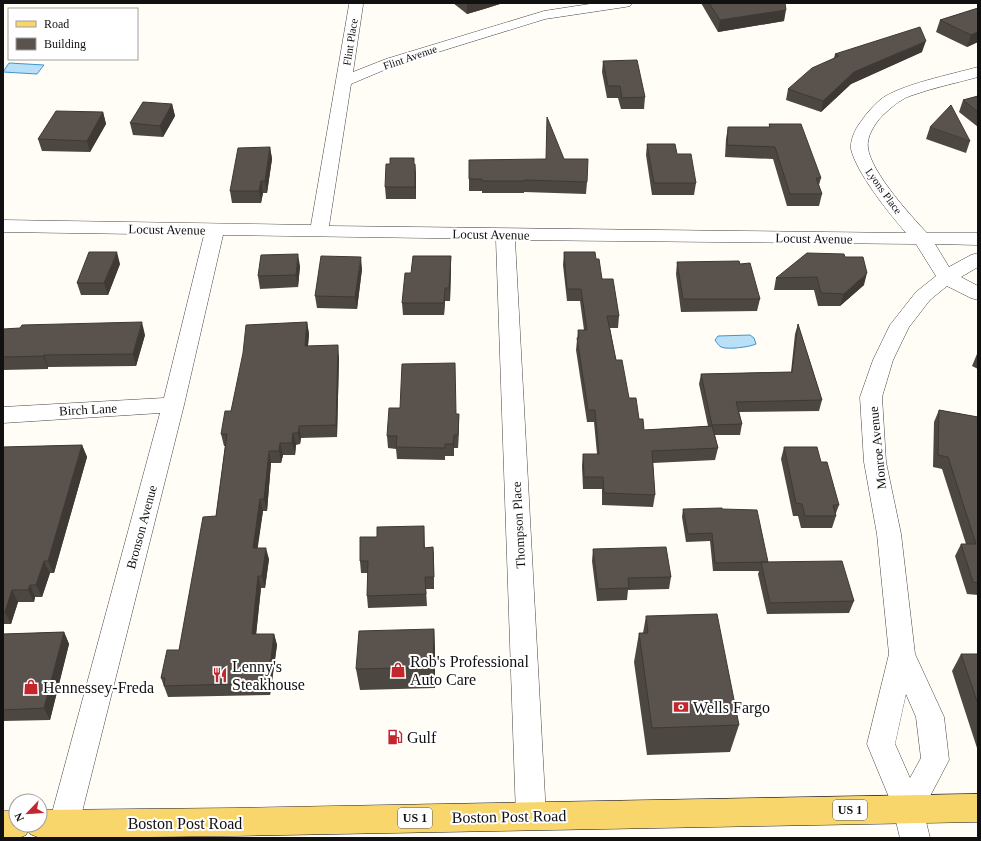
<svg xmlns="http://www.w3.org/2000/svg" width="981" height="841" font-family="Georgia,serif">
<rect width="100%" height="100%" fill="#fffdf5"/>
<path fill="#b9e0f7" stroke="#3f96cf" d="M 9,63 L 44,65 L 37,74 L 3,72 Z
M 750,335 L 754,338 L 756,344 C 750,347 727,350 721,347 C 718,345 717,343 715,340 L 718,336 Z"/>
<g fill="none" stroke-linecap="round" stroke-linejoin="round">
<g stroke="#444" stroke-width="1">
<path id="minor" d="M 348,3 L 362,3 L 363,5 L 353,72 L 386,59 L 544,11 L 596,3 L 632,3 L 630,6 L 625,7 L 545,19 L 396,65 L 351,84 L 329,226 L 906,233 C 889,213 857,174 851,149 C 850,141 855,129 860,123 C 865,115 872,107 880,100 C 898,85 953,74 978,67 L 978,77 C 956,83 932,88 910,96 C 899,100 891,108 883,115 C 875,123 866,137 868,148 C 871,172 910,215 927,233 L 978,233 L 978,245 L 935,244 L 949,267 L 971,255 L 978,253 L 978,267 L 961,277 L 978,286 L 978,300 L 971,298 L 947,286 L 930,300 L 909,327 L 893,360 L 882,397 L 886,462 L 901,534 L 915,654 L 944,717 L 949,760 L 918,819 L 908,823 L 898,819 L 867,744 L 889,654 L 877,534 L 864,462 L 860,397 L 873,360 L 890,325 L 916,292 L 936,276 L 916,244 L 515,240 L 546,816 L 541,826 L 531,830 L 521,826 L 516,816 L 496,239 L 223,235 L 184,405 L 79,824 L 74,834 L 64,838 L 54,834 L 49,824 L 160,413 L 3,423 L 3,407 L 164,398 L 204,235 L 3,232 L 3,220 L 311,225 L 349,5 ZM 906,694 L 916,717 L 921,758 L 910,778 L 895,744 Z"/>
</g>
<g stroke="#444" stroke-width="1">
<path id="tertiary" d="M 908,795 L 918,799 L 923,809 L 930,838 L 900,838 L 893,809 L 898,799 Z"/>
</g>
<g stroke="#222" stroke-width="1">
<path id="primary" d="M 978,794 L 978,822 L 233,836 L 58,838 L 40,838 L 30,834 L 28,831 L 26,835 L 19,838 L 3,838 L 3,811 L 16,811 L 16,825 L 40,825 L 40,810 L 233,808 Z"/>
</g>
<use href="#minor" fill="#fff" fill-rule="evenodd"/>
<use href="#tertiary" fill="#fff" fill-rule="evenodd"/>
<use href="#primary" fill="#f9d66b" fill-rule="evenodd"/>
</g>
<path fill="#4d4742" d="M 453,3 L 503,3 L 484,9 L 467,14 Z
M 701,3 L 785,3 L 784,21 L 718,32 Z
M 978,8 L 978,42 L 967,47 L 936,32 L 940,20 Z
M 922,52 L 851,84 L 821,112 L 786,100 L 788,89 L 834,58 L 835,54 Z
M 603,61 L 645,97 L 644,109 L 621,109 L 618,98 L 607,98 L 602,72 Z
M 978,96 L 978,127 L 959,112 L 963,100 Z
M 172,104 L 175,116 L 163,137 L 133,135 L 130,123 Z
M 103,112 L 106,124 L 90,152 L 42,151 L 38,139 Z
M 769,124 L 821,178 L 819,185 L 822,194 L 819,206 L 787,206 L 773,159 L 725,157 L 726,139 L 728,127 L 769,127 Z
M 930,127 L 970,141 L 966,153 L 926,139 Z
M 647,144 L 677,154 L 696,183 L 694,195 L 652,195 L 646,155 Z
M 270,147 L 272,159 L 267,193 L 263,193 L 261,203 L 232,203 L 230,191 Z
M 564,159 L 587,182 L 586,194 L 524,192 L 524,193 L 482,193 L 482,191 L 469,191 L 469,179 Z
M 414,164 L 415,164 L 416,176 L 416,199 L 386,199 L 385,187 Z
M 564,252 L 596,259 L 602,279 L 619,316 L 618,328 L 610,328 L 616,360 L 629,398 L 639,419 L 644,430 L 708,426 L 699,384 L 701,374 L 791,372 L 795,334 L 798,324 L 822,400 L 819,411 L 739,412 L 742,424 L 740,435 L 715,435 L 718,448 L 715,460 L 653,463 L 655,495 L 653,507 L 602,505 L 602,489 L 583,489 L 582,466 L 583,454 L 597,454 L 594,422 L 587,422 L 576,350 L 578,330 L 584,330 L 580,301 L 567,301 L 563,265 Z
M 451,256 L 451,268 L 450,301 L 445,301 L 444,315 L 403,315 L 402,303 L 411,273 Z
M 845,257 L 864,285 L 840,306 L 818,306 L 814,290 L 774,290 L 776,278 Z
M 677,262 L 740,264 L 760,299 L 757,311 L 681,312 L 676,274 Z
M 120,264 L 108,295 L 81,295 L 77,283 Z
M 300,266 L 298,287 L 260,289 L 258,276 Z
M 362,269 L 357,309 L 317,308 L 315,296 Z
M 307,322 L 309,334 L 308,346 L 339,357 L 337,437 L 301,438 L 300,444 L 296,445 L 295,455 L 283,455 L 281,463 L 271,463 L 267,511 L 263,511 L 257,548 L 269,559 L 265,588 L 261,588 L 256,634 L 274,634 L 277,645 L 270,695 L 168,697 L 161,678 L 179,650 L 216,516 L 225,446 L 224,446 L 221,434 L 231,411 Z
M 3,329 L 145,335 L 136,366 L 48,367 L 48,369 L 3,370 Z
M 978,352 L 978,369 L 972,366 L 977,354 Z
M 939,410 L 978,417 L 978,595 L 967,594 L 955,556 L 961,544 L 966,544 L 942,469 L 933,467 L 934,422 Z
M 456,414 L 459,414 L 458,448 L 454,448 L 454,456 L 445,456 L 445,460 L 397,459 L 396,449 L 388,448 L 387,436 Z
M 82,445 L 87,457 L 54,573 L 50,573 L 42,597 L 35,597 L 34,602 L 18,602 L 11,624 L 3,624 L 3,447 Z
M 784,447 L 821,462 L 839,505 L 836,513 L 836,516 L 832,528 L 801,528 L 798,516 L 793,516 L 781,459 Z
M 683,509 L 722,509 L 768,562 L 854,601 L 849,613 L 767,614 L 758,574 L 759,571 L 713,571 L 710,541 L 686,542 L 682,517 Z
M 424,526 L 425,548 L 433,547 L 434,559 L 434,589 L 426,589 L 427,606 L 368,608 L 367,596 L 368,573 L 361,573 L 360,561 L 377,537 Z
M 593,549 L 671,577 L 669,589 L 628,590 L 627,600 L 597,601 L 592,561 Z
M 646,616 L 739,725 L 730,752 L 647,755 L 634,662 L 639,633 L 643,633 Z
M 434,629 L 435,651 L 435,688 L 360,690 L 356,669 Z
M 64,632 L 69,644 L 50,720 L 3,721 L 3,634 Z
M 961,654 L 978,654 L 978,748 L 977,748 L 952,671 Z"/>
<path fill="#3f3936" d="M 467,3 L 503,3 L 484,9 L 467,14 Z
M 786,10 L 784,21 L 718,32 L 720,20 Z
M 978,32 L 978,42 L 967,47 L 971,35 Z
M 926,41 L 922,52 L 851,84 L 821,112 L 823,101 L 854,72 Z
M 172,104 L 175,116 L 163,137 L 160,126 Z
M 103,112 L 106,124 L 90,152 L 87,141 Z
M 270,147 L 272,159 L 267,193 L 265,181 Z
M 415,164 L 416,176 L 416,199 L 415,187 Z
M 261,181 L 263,193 L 261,203 L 259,191 Z
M 117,252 L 120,264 L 108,295 L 104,283 Z
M 298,254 L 300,266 L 298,287 L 296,275 Z
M 451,256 L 451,268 L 450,301 L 449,288 Z
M 361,257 L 362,269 L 357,309 L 355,297 Z
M 867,273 L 864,285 L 840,306 L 844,294 Z
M 445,288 L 445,301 L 444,315 L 444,303 Z
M 142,322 L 145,335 L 136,366 L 133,354 Z
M 307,322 L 309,334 L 307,357 L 305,346 Z
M 338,345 L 339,357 L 337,437 L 336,425 Z
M 44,355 L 48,367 L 48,369 L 43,356 Z
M 459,414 L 459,426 L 458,448 L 458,435 Z
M 299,426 L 301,438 L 300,444 L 298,433 Z
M 293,433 L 296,445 L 295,455 L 292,443 Z
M 454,435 L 454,456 L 453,444 Z
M 280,443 L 283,455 L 281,463 L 279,451 Z
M 82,445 L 87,457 L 54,573 L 48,561 Z
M 269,451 L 271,463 L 267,511 L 264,499 Z
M 260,499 L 263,511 L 256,560 L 253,548 Z
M 433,547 L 434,559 L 434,589 L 434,577 Z
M 266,548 L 269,559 L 265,588 L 262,576 Z
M 44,561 L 50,573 L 42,597 L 36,585 Z
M 258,576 L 261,588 L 255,645 L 252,634 Z
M 30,585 L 35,597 L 34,602 L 28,590 Z
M 12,590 L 18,602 L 11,624 L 5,612 Z
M 434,629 L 435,651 L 435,688 L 433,667 Z
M 64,632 L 69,644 L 50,720 L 44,708 Z
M 274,634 L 277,645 L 270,695 L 268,683 Z"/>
<path fill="#5a524d" stroke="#3f3936" d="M 709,3 L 785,3 L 786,10 L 720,20 Z
M 978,8 L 978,32 L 971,35 L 940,20 Z
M 920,27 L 926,41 L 854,72 L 823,101 L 788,89 L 812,68 L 839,56 L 835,54 Z
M 637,60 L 645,97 L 622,98 L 620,86 L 608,86 L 603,61 Z
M 978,96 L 978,112 L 963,100 Z
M 143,102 L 172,104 L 160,126 L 130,123 Z
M 951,105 L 970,141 L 930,127 Z
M 56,111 L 103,112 L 87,141 L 38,139 Z
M 547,117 L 564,159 L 588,159 L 587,182 L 524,180 L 524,181 L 482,181 L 482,179 L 469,179 L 469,160 L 546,159 Z
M 769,124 L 801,124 L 821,178 L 816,178 L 822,194 L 790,194 L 775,147 L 727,145 L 728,127 L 770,127 Z
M 647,144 L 675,144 L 677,154 L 691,154 L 696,183 L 654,183 Z
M 270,147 L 265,181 L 261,181 L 259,191 L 230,191 L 238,148 Z
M 390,158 L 414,158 L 414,164 L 415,164 L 415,187 L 385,187 L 386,164 L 390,164 Z
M 89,252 L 117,252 L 104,283 L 77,283 Z
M 564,252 L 595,252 L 596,259 L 599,259 L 602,279 L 613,279 L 619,316 L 607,316 L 616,360 L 622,360 L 629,398 L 636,398 L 639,419 L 643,419 L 644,430 L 712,426 L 718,448 L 652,451 L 655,495 L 604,493 L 603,477 L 584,477 L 583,454 L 599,454 L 595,410 L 588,410 L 577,338 L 579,338 L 578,330 L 587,330 L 581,289 L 567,289 Z
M 807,253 L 844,254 L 845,257 L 863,257 L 867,273 L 844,294 L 821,293 L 817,277 L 776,278 Z
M 298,254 L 296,275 L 258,276 L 261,255 Z
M 321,256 L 361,257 L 355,297 L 315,296 Z
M 413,256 L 451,256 L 449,288 L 445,288 L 444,303 L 402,303 L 405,273 L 411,273 Z
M 739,261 L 740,264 L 750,263 L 760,299 L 683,299 L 677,262 Z
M 142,322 L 133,354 L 44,355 L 43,356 L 3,357 L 3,329 L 20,328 L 22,325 Z
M 307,322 L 305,346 L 338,345 L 336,425 L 299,426 L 298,433 L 293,433 L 292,443 L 280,443 L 279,451 L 269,451 L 264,499 L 260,499 L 253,548 L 266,548 L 262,576 L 258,576 L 252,634 L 274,634 L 268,683 L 164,686 L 165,678 L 161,678 L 167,650 L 179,650 L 203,517 L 216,516 L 227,434 L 221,434 L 225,411 L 231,411 L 243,353 L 246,325 Z
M 798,324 L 822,400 L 736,402 L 742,424 L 712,425 L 701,374 L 792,372 Z
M 455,363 L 456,414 L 459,414 L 458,435 L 454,435 L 453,444 L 445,444 L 445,448 L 396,447 L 397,436 L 387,436 L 389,408 L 400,408 L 402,364 Z
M 939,410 L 978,417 L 978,583 L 973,582 L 961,544 L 976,544 L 948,457 L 938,455 Z
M 82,445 L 48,561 L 44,561 L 36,585 L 30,585 L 28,590 L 12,590 L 5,612 L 3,612 L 3,447 Z
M 784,447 L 817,447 L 821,462 L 827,462 L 839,505 L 833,505 L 836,516 L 805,516 L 802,504 L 796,503 Z
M 722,508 L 722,509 L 757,510 L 768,562 L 715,563 L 712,533 L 688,534 L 683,509 Z
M 424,526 L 424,548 L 433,547 L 434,577 L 425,577 L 426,594 L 367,596 L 368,561 L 360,561 L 360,537 L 377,537 L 377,527 Z
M 666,547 L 671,577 L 628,578 L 629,588 L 598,589 L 593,549 Z
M 842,561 L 854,601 L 770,603 L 761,562 Z
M 717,614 L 739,725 L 652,728 L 639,633 L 648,633 L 646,616 Z
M 434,629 L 433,667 L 356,669 L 359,631 Z
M 64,632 L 44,708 L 3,710 L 3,634 Z
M 961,654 L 978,654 L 978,704 Z"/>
<defs>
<g id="shop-bare" transform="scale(1.2)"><path d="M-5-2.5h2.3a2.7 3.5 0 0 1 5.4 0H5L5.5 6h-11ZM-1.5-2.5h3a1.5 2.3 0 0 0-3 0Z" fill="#c4262e" stroke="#fff" stroke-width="2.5" paint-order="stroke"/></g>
<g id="restaurant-bare" transform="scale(1.2)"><path d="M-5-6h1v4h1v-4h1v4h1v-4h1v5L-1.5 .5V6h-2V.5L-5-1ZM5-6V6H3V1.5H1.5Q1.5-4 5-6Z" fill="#c4262e" stroke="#fff" stroke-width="2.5" paint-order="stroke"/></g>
<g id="bank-bare" transform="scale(1.2)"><path d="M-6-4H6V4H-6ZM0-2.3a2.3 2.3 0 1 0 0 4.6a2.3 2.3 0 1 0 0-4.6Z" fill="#c4262e" stroke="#fff" stroke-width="2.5" paint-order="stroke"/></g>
<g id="fuel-bare" transform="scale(1.2)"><path d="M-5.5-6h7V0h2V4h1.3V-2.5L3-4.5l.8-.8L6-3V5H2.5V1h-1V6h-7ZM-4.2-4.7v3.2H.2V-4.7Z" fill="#c4262e" stroke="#fff" stroke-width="2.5" paint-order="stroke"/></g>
</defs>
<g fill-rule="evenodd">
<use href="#shop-bare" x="398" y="670"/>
<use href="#restaurant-bare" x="220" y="675"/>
<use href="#shop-bare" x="31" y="687"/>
<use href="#bank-bare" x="681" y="707"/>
<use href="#fuel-bare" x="395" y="737"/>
</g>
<g text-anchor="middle" stroke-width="4" stroke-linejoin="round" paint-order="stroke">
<g font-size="11" fill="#111" stroke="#fff">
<text transform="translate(350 42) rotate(-81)" y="4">Flint Place</text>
<text transform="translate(410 57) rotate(-19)" y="4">Flint Avenue</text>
<text transform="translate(884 191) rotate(54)" y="4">Lyons Place</text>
</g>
<g fill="#fff" stroke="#585858" stroke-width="1">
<rect x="833" y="800" width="34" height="20" rx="3"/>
<rect x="398" y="808" width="34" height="20" rx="3"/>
</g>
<g font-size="12" font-weight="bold" fill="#111">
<text x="850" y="814">US 1</text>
<text x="415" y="822">US 1</text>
</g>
<g font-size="13" fill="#111" stroke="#fff">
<text transform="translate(167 229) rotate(1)" y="5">Locust Avenue</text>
<text transform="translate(491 234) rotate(1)" y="5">Locust Avenue</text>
<text transform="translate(814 238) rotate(1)" y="5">Locust Avenue</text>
<text transform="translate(88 409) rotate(-3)" y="5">Birch Lane</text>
<text transform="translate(877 448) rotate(-96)" y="5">Monroe Avenue</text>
<text transform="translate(518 525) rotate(-93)" y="5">Thompson Place</text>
<text transform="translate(141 527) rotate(-75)" y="5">Bronson Avenue</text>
</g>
<g font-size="16" fill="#111" stroke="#fff" text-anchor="start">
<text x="410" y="667">Rob's Professional<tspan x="410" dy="18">Auto Care</tspan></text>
<text x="232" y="672">Lenny's<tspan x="232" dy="18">Steakhouse</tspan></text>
<text x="43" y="693">Hennessey-Freda</text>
<text x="693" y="713">Wells Fargo</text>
<text x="407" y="743">Gulf</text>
</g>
<g font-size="16" fill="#111" stroke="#fff">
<text transform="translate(509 816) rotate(-1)" y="6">Boston Post Road</text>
<text x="185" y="829">Boston Post Road</text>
</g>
</g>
<rect width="981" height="841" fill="none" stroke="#111111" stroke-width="8"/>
<rect x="8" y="8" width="130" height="52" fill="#ffffff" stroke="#a0a0a0"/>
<rect x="16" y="21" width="20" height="6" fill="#f9d66b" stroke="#a0a0a0"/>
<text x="44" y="28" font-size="12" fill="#111111">Road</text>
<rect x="16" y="38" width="20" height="12" fill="#5a524d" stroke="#a0a0a0"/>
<text x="44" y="48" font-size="12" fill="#111111">Building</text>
<g transform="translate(28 813) rotate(245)"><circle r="19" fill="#ffffff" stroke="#a0a0a0"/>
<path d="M0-3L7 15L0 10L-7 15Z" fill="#c4262e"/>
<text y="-6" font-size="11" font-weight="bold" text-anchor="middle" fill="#111111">N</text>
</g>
</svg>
